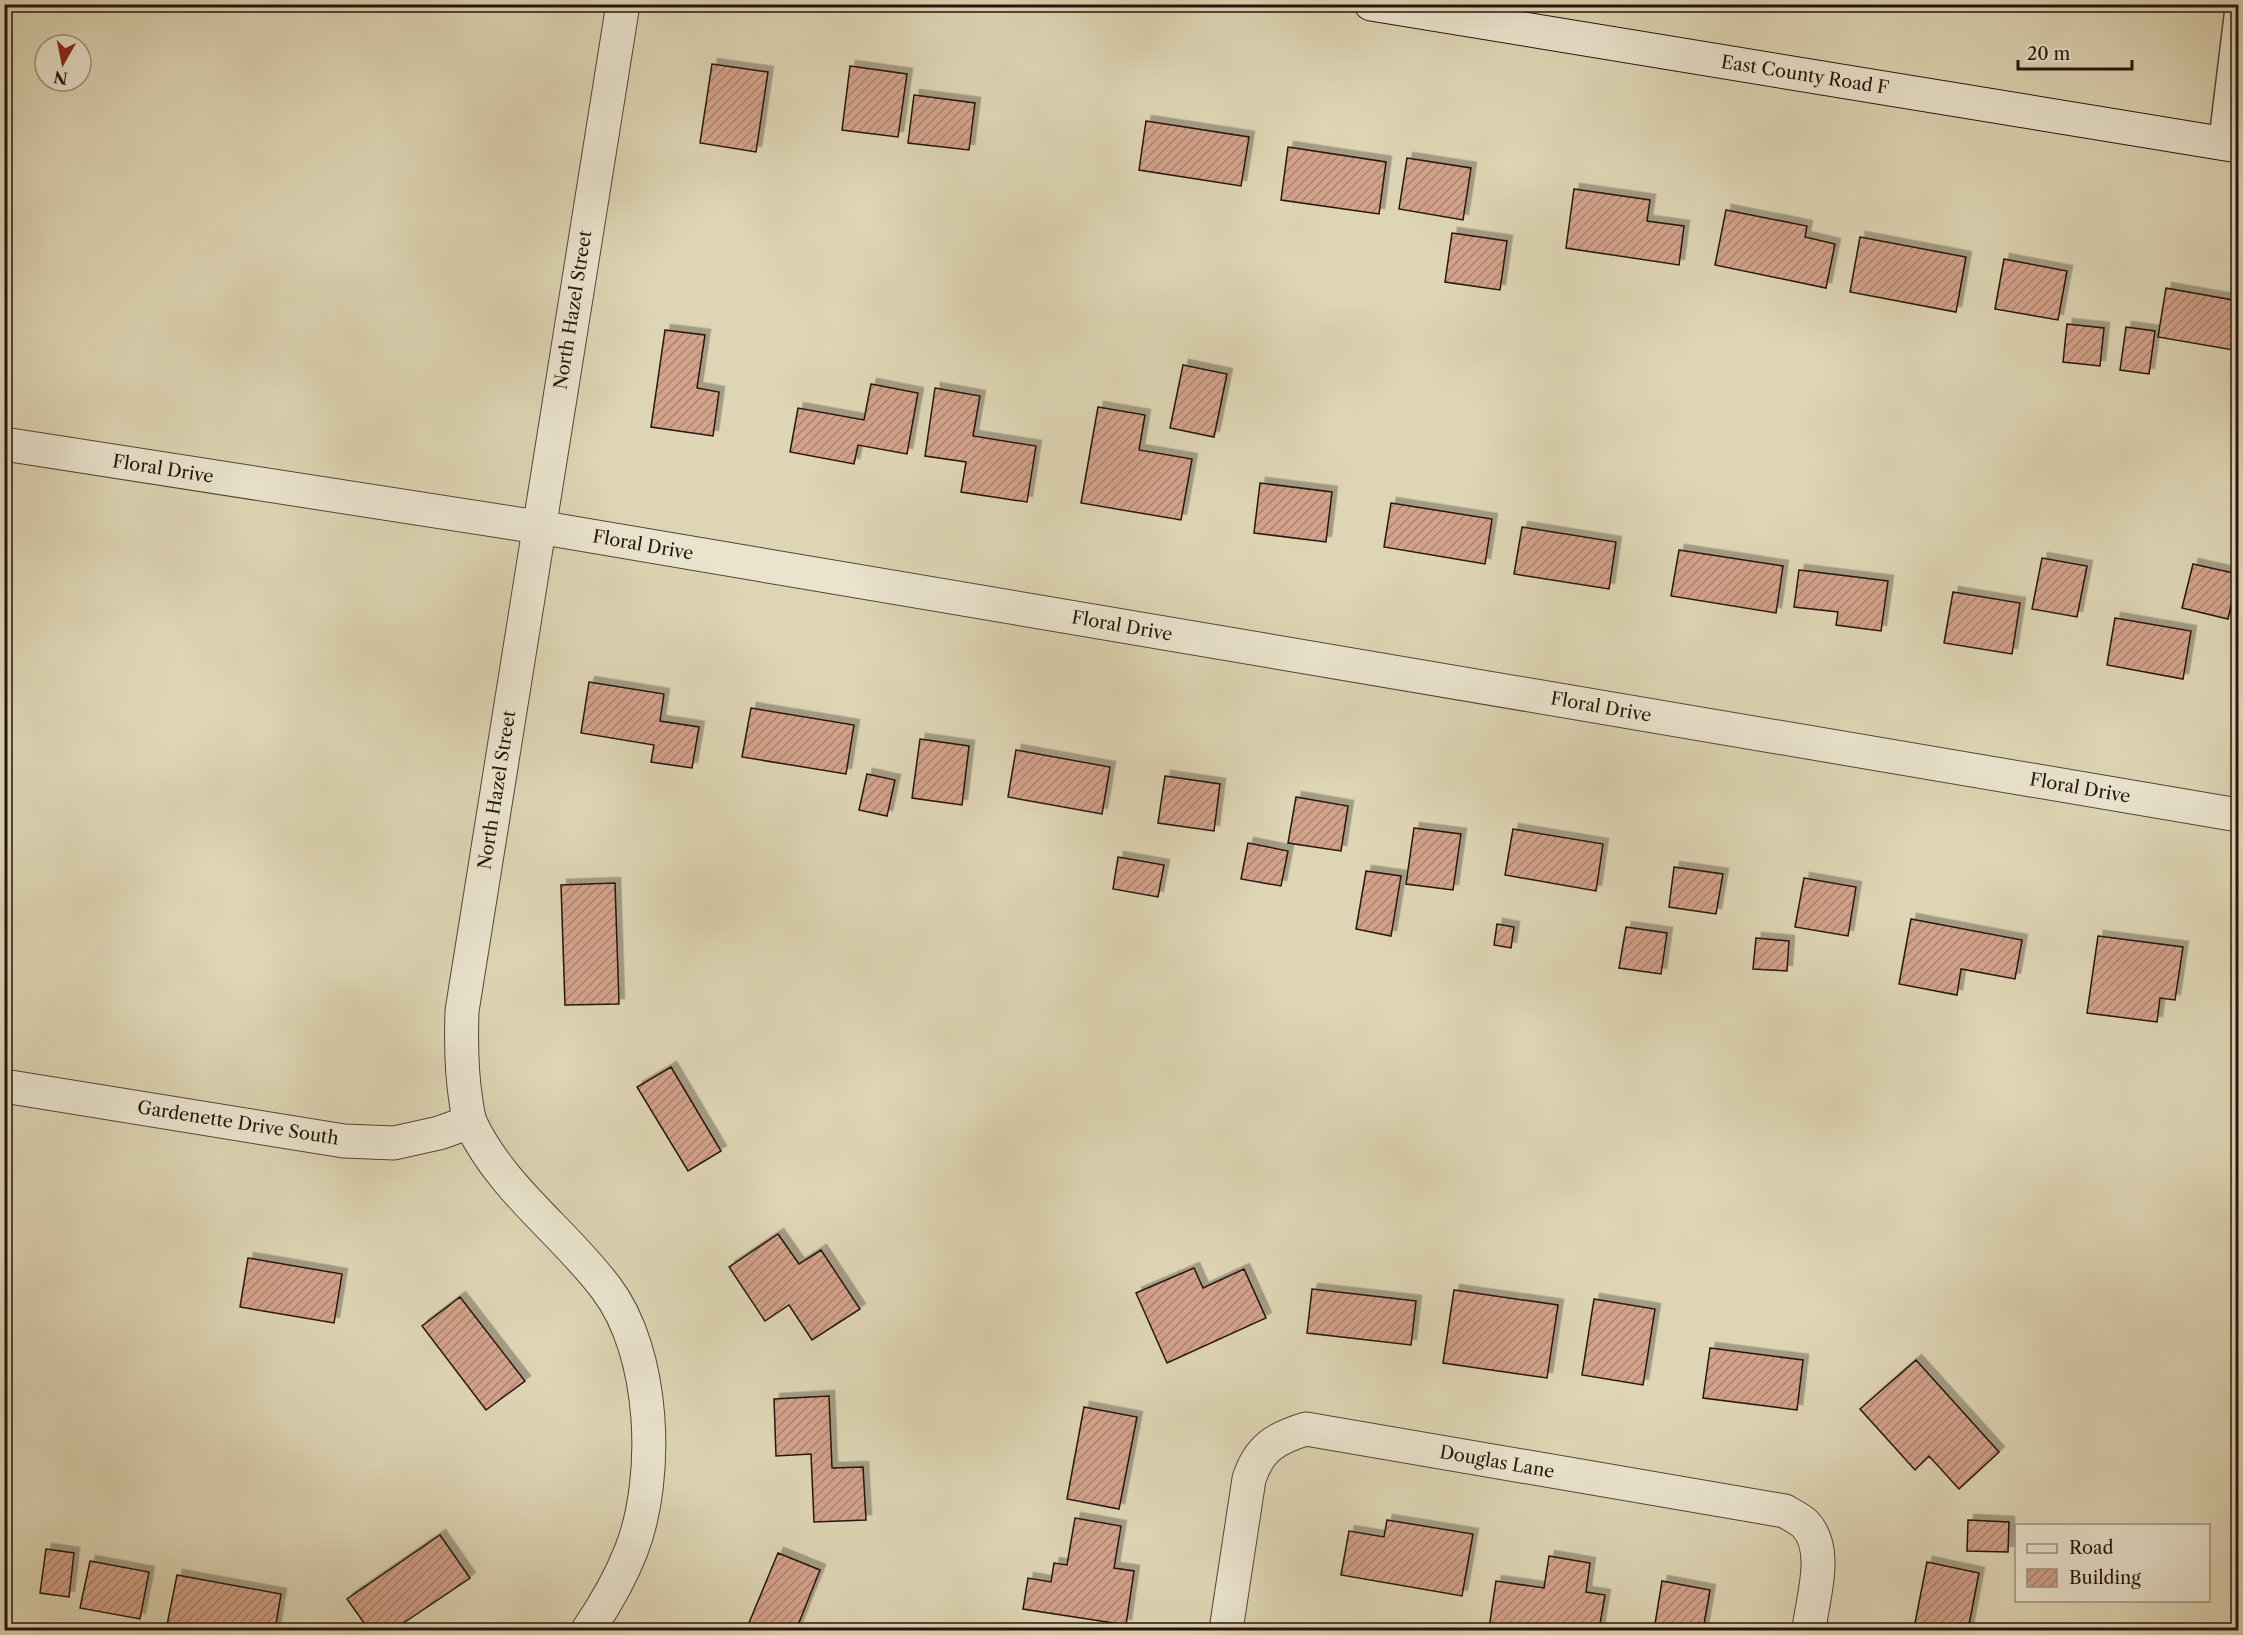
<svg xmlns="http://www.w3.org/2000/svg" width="2243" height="1635" font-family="'Libre Caslon Text',serif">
<defs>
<pattern id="building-hatch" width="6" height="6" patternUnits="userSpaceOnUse" patternTransform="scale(1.5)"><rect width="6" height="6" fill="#d3a28b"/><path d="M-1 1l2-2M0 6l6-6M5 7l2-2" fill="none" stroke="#ab8370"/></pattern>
<filter id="shadow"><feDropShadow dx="5.5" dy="-5.5" stdDeviation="0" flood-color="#0004"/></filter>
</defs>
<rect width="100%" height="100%" fill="#ded5b4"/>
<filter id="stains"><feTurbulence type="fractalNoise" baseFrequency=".00333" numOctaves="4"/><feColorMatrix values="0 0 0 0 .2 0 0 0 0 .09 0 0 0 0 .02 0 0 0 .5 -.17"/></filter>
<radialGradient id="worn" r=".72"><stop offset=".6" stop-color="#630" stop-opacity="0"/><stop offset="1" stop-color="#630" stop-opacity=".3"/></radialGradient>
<path fill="url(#building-hatch)" stroke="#26140d" stroke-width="1.5" filter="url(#shadow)" d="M 712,64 L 768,72 L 756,152 L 700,143 Z
M 850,66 L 907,74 L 898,137 L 842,130 Z
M 914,95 L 975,103 L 969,150 L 908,143 Z
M 1146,121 L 1249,137 L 1241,186 L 1139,170 Z
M 1288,147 L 1386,162 L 1379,214 L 1281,200 Z
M 1407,158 L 1471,168 L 1463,220 L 1399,209 Z
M 1574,189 L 1650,200 L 1647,221 L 1684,226 L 1679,265 L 1566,248 Z
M 1726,210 L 1807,226 L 1805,237 L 1835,244 L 1826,288 L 1715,265 Z
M 1452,233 L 1507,241 L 1500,290 L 1445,282 Z
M 1860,237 L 1966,257 L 1956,312 L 1850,292 Z
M 2004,259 L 2067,271 L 2058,320 L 1995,309 Z
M 2166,288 L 2238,301 L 2238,319 L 2233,350 L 2158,337 Z
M 2067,324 L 2104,328 L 2100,366 L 2063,362 Z
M 2126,327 L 2155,331 L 2149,374 L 2120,370 Z
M 665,330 L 705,335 L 697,388 L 719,392 L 713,436 L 651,427 Z
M 1183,365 L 1227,374 L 1214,437 L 1170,428 Z
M 871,384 L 918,393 L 907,454 L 858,445 L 854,464 L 790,452 L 798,408 L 864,420 Z
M 935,388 L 980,396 L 973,436 L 1036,446 L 1027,502 L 961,492 L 966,462 L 925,456 Z
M 1098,407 L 1145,415 L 1139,450 L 1192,459 L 1181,520 L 1081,503 Z
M 1260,483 L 1332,492 L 1326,542 L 1254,533 Z
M 1391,503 L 1492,519 L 1485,564 L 1384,547 Z
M 1522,527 L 1616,542 L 1609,589 L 1514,574 Z
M 1679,550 L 1783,566 L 1776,613 L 1671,596 Z
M 2042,558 L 2087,566 L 2077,617 L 2032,609 Z
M 2193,564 L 2238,574 L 2228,619 L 2182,608 Z
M 1799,570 L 1888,581 L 1881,631 L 1836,625 L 1838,612 L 1794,607 Z
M 1953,592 L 2020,603 L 2012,654 L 1944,643 Z
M 2115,618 L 2191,631 L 2183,679 L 2107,665 Z
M 589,682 L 664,694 L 660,721 L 699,727 L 692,768 L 651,762 L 654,745 L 581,733 Z
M 751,708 L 854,725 L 846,774 L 742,757 Z
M 920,739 L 969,746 L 962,805 L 912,798 Z
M 1016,750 L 1110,767 L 1102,814 L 1008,797 Z
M 867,774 L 895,780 L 887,816 L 859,810 Z
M 1165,776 L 1220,784 L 1214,831 L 1158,823 Z
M 1296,797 L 1348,806 L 1341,851 L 1288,843 Z
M 1414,828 L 1461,834 L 1453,890 L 1406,884 Z
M 1513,829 L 1603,844 L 1596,891 L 1505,875 Z
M 1248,843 L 1288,851 L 1281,886 L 1241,879 Z
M 1118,857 L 1164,865 L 1158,897 L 1113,889 Z
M 1674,867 L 1723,874 L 1716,914 L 1669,907 Z
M 1366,871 L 1401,876 L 1391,936 L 1356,929 Z
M 1804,878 L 1856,887 L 1848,936 L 1795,927 Z
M 615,883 L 619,1004 L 565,1005 L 561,885 Z
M 1911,919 L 2022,940 L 2015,979 L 1961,969 L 1957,995 L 1899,984 Z
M 1497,924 L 1514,927 L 1511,948 L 1494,945 Z
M 1626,927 L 1667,933 L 1661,974 L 1619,968 Z
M 2098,936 L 2183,947 L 2175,1000 L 2160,998 L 2157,1022 L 2087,1013 Z
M 1756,938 L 1789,941 L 1787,971 L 1753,969 Z
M 671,1067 L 721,1151 L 688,1171 L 637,1087 Z
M 778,1234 L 799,1264 L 821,1250 L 860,1309 L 812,1340 L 789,1305 L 765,1321 L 729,1267 Z
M 248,1258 L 342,1274 L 334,1323 L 240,1307 Z
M 1194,1268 L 1203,1288 L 1244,1269 L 1266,1318 L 1167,1363 L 1136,1293 Z
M 1312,1289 L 1416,1301 L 1411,1345 L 1307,1333 Z
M 1454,1290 L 1558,1305 L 1547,1378 L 1443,1363 Z
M 460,1297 L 525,1381 L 486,1410 L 422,1326 Z
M 1594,1299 L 1655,1309 L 1643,1385 L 1582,1375 Z
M 1710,1348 L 1803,1360 L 1797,1410 L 1703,1398 Z
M 1916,1360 L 1999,1452 L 1959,1489 L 1929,1456 L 1915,1470 L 1860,1409 Z
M 829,1396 L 832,1468 L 863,1467 L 866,1520 L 814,1522 L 811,1454 L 776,1456 L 774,1399 Z
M 1084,1407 L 1137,1417 L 1119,1509 L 1067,1499 Z
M 1075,1518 L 1121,1526 L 1114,1568 L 1134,1571 L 1126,1625 L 1023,1609 L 1028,1578 L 1051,1582 L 1054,1563 L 1067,1565 Z
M 1387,1520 L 1473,1534 L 1462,1596 L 1341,1575 L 1349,1531 L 1384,1537 Z
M 1968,1520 L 2009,1522 L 2008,1552 L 1967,1551 Z
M 440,1535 L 470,1578 L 393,1630 L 369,1630 L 347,1599 Z
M 46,1549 L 74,1553 L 69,1597 L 40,1593 Z
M 778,1553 L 820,1570 L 796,1630 L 746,1630 Z
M 1549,1556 L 1590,1563 L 1586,1592 L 1605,1595 L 1599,1630 L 1506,1630 L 1489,1628 L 1496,1581 L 1544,1588 Z
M 90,1561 L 149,1572 L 140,1619 L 80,1608 Z
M 1927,1562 L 1979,1573 L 1968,1630 L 1925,1630 L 1914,1628 Z
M 177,1575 L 281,1594 L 275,1630 L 226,1630 L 206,1627 L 205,1630 L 166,1630 Z
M 1662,1581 L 1710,1590 L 1703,1630 L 1654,1630 Z"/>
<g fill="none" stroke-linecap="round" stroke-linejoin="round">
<g stroke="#544437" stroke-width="25">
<path id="lane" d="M 2220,143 L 2237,4"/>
</g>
<g stroke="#544437" stroke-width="35">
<path id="street" d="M 4,444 L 538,527 L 2238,815
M 4,1086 L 344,1141 L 394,1143 L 439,1133 L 470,1122
M 588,1630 C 605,1605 620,1579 631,1551 C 660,1477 655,1352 606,1288 C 563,1231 502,1189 471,1124 C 468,1117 467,1109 466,1101 C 461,1071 461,1042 462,1011 L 623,4
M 1226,1630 L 1249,1479 C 1259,1448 1276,1438 1306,1429 L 1785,1511 C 1791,1515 1800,1519 1805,1524 C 1830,1550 1812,1599 1809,1630"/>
</g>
<g stroke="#26140d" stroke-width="35">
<path id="secondary" d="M 1371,4 L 2238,146"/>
</g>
<use href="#lane" stroke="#eae4ce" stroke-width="22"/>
<use href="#street" stroke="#eae4ce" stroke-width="33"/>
<use href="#secondary" stroke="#eae4ce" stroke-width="33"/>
</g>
<g text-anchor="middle" stroke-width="4.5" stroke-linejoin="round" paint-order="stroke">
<g font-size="18" fill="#26140d" stroke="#eae4ce">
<text transform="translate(1805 75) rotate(9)" y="6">East County Road F</text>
<text transform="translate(573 310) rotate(-81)" y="6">North Hazel Street</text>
<text transform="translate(163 469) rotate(9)" y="6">Floral Drive</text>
<text transform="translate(643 545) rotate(10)" y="6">Floral Drive</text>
<text transform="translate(1122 626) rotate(10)" y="6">Floral Drive</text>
<text transform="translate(1601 707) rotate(10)" y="6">Floral Drive</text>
<text transform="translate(2080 788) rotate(10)" y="6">Floral Drive</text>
<text transform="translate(497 790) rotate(-81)" y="6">North Hazel Street</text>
<text transform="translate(238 1123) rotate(9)" y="6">Gardenette Drive South</text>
<text transform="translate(1497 1462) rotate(10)" y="6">Douglas Lane</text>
</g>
</g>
<rect width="2243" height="1635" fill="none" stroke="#ded5b4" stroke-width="24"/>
<rect x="6" y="6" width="2231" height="1623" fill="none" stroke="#26140d" stroke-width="3"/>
<rect x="12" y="12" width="2219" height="1611" fill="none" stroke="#26140d" stroke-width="1.5"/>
<rect x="2015" y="1524" width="195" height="78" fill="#eae4ce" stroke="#9c9181" stroke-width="1.5"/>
<rect x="2027" y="1544" width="30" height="9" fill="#eae4ce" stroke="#9c9181" stroke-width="1.5"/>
<text x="2069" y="1554" font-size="18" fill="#26140d">Road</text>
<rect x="2027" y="1569" width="30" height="18" fill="url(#building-hatch)" stroke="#9c9181" stroke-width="1.5"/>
<text x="2069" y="1584" font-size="18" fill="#26140d">Building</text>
<g transform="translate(63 63) rotate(189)"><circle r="28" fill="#eae4ce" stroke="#9c9181" stroke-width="1.5"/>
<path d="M0-4.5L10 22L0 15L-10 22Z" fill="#8f2418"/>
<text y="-9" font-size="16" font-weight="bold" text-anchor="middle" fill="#26140d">N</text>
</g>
<path d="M2018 60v9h114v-9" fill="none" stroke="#26140d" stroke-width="3"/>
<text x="2027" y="60" font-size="18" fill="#26140d" stroke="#eae4ce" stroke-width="4.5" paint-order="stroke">20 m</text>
<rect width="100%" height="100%" filter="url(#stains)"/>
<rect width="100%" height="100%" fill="url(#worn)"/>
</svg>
